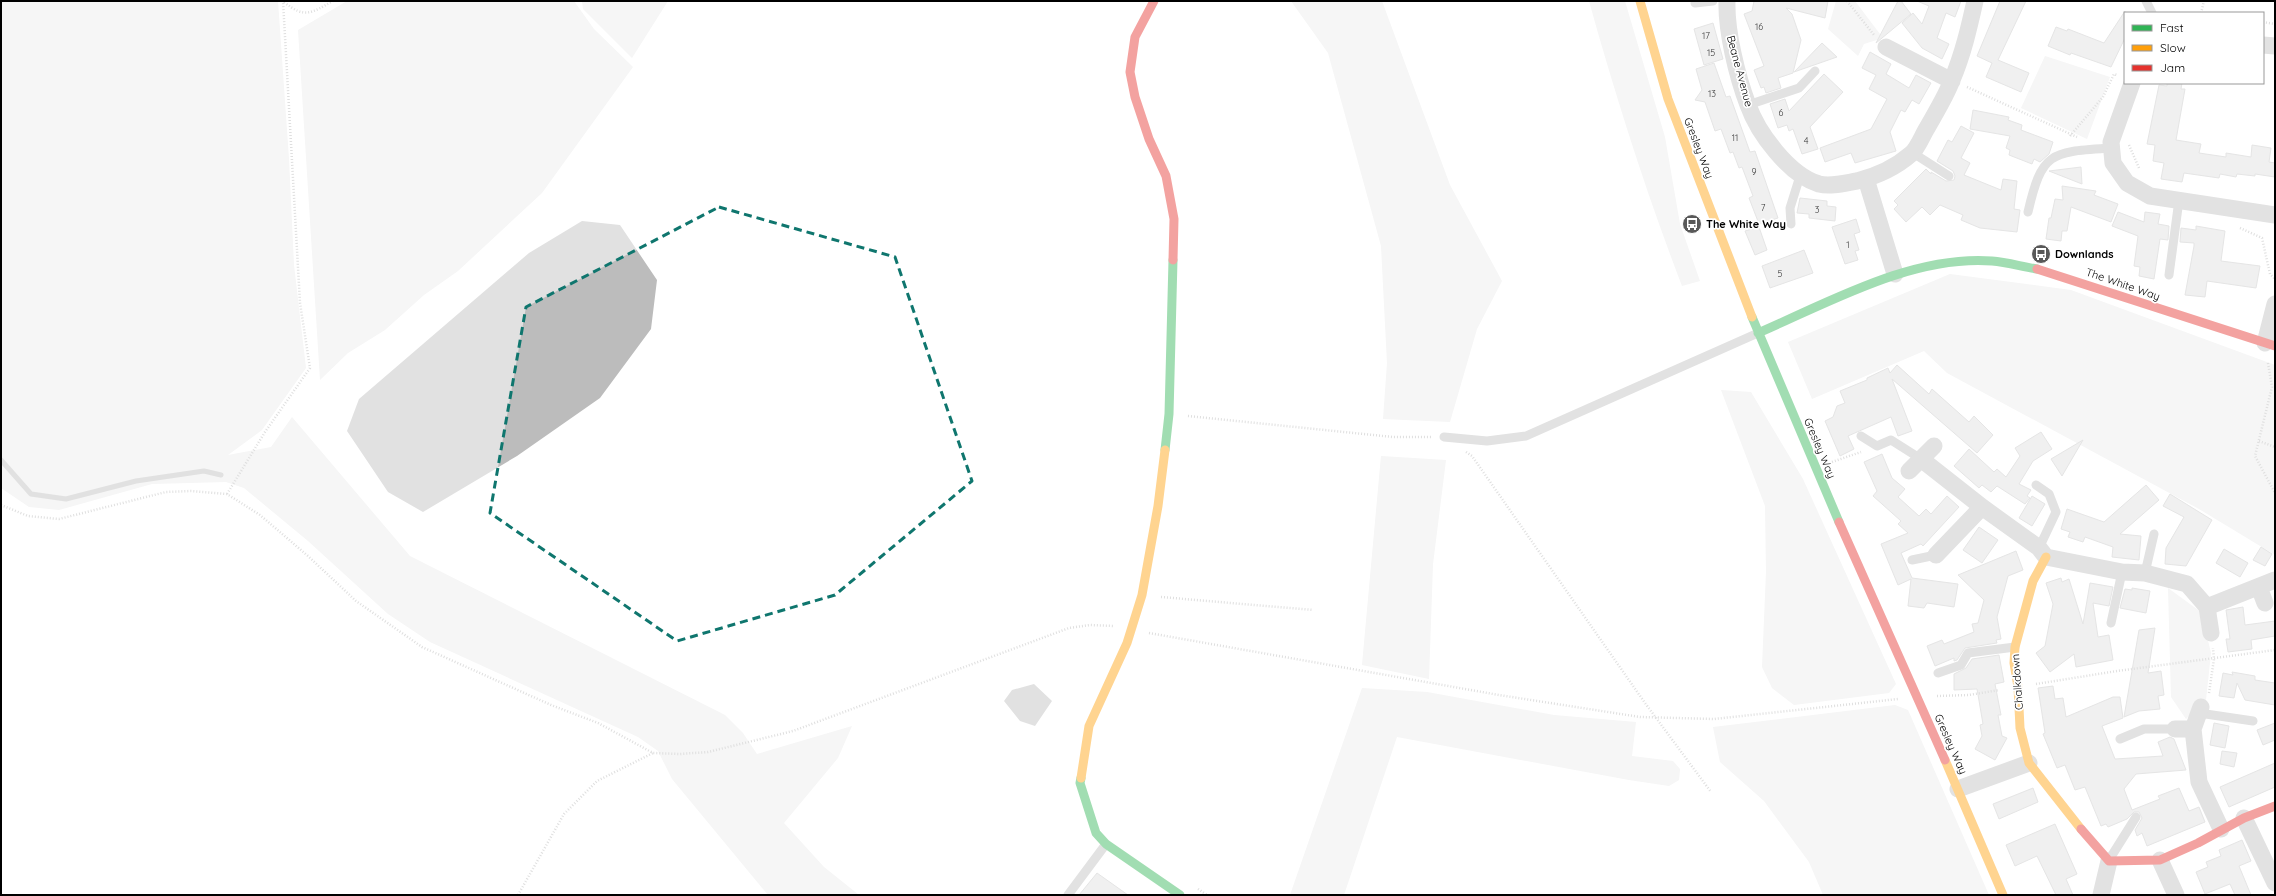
<svg xmlns="http://www.w3.org/2000/svg" width="2276" height="896" font-family="Quicksand,sans-serif">
<rect width="100%" height="100%" fill="#fff"/>
<path fill="#eaeaea" d="M 1,1 L 278,1 L 289,159 L 294,265 L 306,368 L 262,430 L 228,455 L 271,447 L 292,417 L 410,556 L 725,715 L 743,733 L 757,754 L 852,726 L 838,758 L 784,823 L 824,867 L 859,895 L 768,895 L 672,779 L 658,751 L 638,737 L 430,642 L 388,614 L 308,541 L 244,488 L 226,482 L 152,484 L 59,510 L 29,507 L 1,488 Z
M 347,1 L 574,1 L 594,29 L 633,67 L 542,193 L 458,271 L 424,295 L 385,330 L 348,353 L 320,380 L 298,30 Z
M 582,1 L 668,1 L 632,58 L 583,9 Z
M 1291,1 L 1382,1 L 1450,185 L 1502,281 L 1477,329 L 1450,422 L 1383,419 L 1387,363 L 1381,246 L 1328,53 Z
M 1589,1 L 1625,1 L 1665,137 L 1680,224 L 1700,281 L 1682,286 C 1646,192 1616,98 1589,1 Z
M 1836,1 L 1855,1 L 1883,38 L 1864,44 L 1858,56 L 1828,29 Z
M 2045,56 L 2110,77 L 2087,139 L 2021,108 Z
M 1950,274 L 2071,290 L 2275,365 L 2275,555 L 2199,509 L 1947,373 L 1924,351 L 1812,399 L 1788,342 Z
M 1721,390 L 1751,392 L 1803,479 L 1896,684 L 1889,693 L 1794,705 L 1772,688 L 1762,667 L 1766,572 L 1765,506 Z
M 1381,456 L 1446,460 L 1433,564 L 1429,679 L 1362,665 Z
M 2168,588 L 2201,612 L 2211,653 L 2206,700 L 2186,719 L 2171,697 Z
M 1362,688 L 1427,692 L 1554,715 L 1636,722 L 1632,756 L 1673,761 L 1680,769 L 1679,780 L 1669,786 L 1629,780 L 1397,737 L 1344,895 L 1290,895 Z
M 1895,705 L 1908,710 L 1989,895 L 1823,895 L 1809,862 L 1764,801 L 1720,762 L 1713,727 Z"/>
<path fill="#bcbcbc" d="M 582,221 L 620,225 L 657,280 L 651,329 L 600,398 L 517,456 L 423,512 L 388,492 L 347,431 L 359,399 L 529,253 Z
M 1034,684 L 1052,701 L 1035,726 L 1020,721 L 1004,701 L 1012,690 Z"/>
<g fill="none" stroke-linecap="round" stroke-linejoin="round">
<path stroke="#bcbcbc" stroke-width="5" d="M 1,460 L 31,494 L 66,499 L 136,481 L 204,471 L 221,475"/>
</g>
<path fill="#ddd" stroke="#c5c5c5" d="M 1754,1 L 1828,1 L 1825,18 L 1786,8 L 1792,14 L 1801,40 L 1793,73 L 1778,78 L 1781,88 L 1766,93 L 1764,87 L 1761,88 L 1754,70 L 1764,66 L 1744,14 L 1752,11 Z
M 1898,1 L 1901,1 L 1911,14 L 1876,43 Z
M 1917,1 L 1961,1 L 1955,17 L 1946,13 L 1937,38 L 1949,44 L 1942,59 L 1922,48 L 1902,23 L 1913,13 L 1922,24 L 1929,6 Z
M 2000,1 L 2026,1 L 1998,60 L 2029,73 L 2021,92 L 1986,77 L 1992,63 L 1977,56 Z
M 2125,11 L 2125,38 L 2111,67 L 2071,53 L 2070,55 L 2048,46 L 2056,27 L 2067,31 L 2068,29 L 2104,43 Z
M 1713,23 L 1723,59 L 1704,65 L 1694,29 Z
M 1822,43 L 1837,57 L 1794,72 Z
M 1870,52 L 1891,64 L 1886,74 L 1909,88 L 1916,75 L 1931,83 L 1919,104 L 1912,100 L 1905,112 L 1901,110 L 1890,132 L 1896,151 L 1855,163 L 1851,153 L 1825,162 L 1820,148 L 1871,129 L 1887,99 L 1869,89 L 1876,75 L 1862,68 Z
M 1714,63 L 1726,97 L 1730,96 L 1750,152 L 1755,151 L 1778,218 L 1759,224 L 1749,198 L 1753,196 L 1742,167 L 1739,168 L 1733,152 L 1730,153 L 1721,129 L 1715,131 L 1705,102 L 1695,100 L 1702,90 L 1696,69 Z
M 1824,74 L 1843,92 L 1810,127 L 1818,149 L 1802,154 L 1793,129 L 1789,131 L 1787,125 L 1778,128 L 1770,104 L 1785,99 L 1789,111 Z
M 2167,83 L 2182,83 L 2181,89 L 2185,89 L 2176,140 L 2201,144 L 2199,153 L 2226,157 L 2226,153 L 2251,157 L 2252,145 L 2271,148 L 2269,162 L 2275,163 L 2275,177 L 2255,174 L 2255,176 L 2237,174 L 2236,177 L 2220,174 L 2219,178 L 2184,173 L 2182,182 L 2161,179 L 2164,163 L 2153,161 L 2155,145 L 2147,144 L 2159,85 L 2167,86 Z
M 1973,110 L 2009,117 L 2008,120 L 2022,125 L 2021,130 L 2053,142 L 2049,154 L 2040,162 L 2034,159 L 2032,164 L 2009,155 L 2010,150 L 2006,148 L 2010,136 L 1970,129 Z
M 1961,126 L 1974,133 L 1961,158 L 1970,163 L 1964,175 L 2001,190 L 2003,179 L 2017,181 L 2014,209 L 2020,210 L 2017,232 L 1980,228 L 1961,220 L 1963,215 L 1940,205 L 1930,215 L 1922,207 L 1906,222 L 1894,209 L 1898,205 L 1894,201 L 1926,169 L 1931,174 L 1931,172 L 1946,181 L 1954,180 L 1955,176 L 1953,171 L 1937,161 L 1948,140 L 1952,142 Z
M 2081,167 L 2082,184 L 2049,171 Z
M 2062,186 L 2096,191 L 2094,195 L 2118,204 L 2111,222 L 2071,207 L 2067,231 L 2062,231 L 2061,241 L 2046,239 L 2049,218 L 2051,218 L 2055,199 L 2063,200 Z
M 1800,198 L 1827,201 L 1827,206 L 1836,207 L 1835,221 L 1809,218 L 1809,214 L 1797,213 Z
M 2118,212 L 2144,222 L 2145,212 L 2160,214 L 2158,224 L 2169,226 L 2168,240 L 2160,239 L 2154,279 L 2139,276 L 2140,267 L 2134,266 L 2138,236 L 2112,226 Z
M 1856,219 L 1860,232 L 1854,234 L 1859,250 L 1855,251 L 1858,260 L 1845,264 L 1832,227 Z
M 2196,226 L 2225,231 L 2221,261 L 2260,266 L 2256,288 L 2207,281 L 2205,297 L 2185,295 L 2194,246 L 2194,243 L 2180,242 L 2181,228 L 2196,230 Z
M 1759,227 L 1767,250 L 1755,255 L 1745,231 Z
M 1804,250 L 1813,273 L 1770,288 L 1762,266 Z
M 1897,365 L 1929,394 L 1932,389 L 1969,422 L 1974,416 L 1993,435 L 1977,453 L 1892,379 L 1912,431 L 1898,436 L 1891,417 L 1848,436 L 1854,449 L 1840,456 L 1825,421 L 1833,417 L 1837,406 L 1845,403 L 1840,391 L 1867,380 L 1867,378 L 1888,368 L 1890,373 Z
M 2041,432 L 2052,449 L 2033,461 L 2019,484 L 2031,490 L 2027,496 L 2030,498 L 2025,504 L 1997,486 L 1991,492 L 1982,485 L 1979,488 L 1954,466 L 1969,449 L 1994,472 L 1997,469 L 2006,477 L 2020,456 L 2015,448 Z
M 2083,440 L 2062,476 L 2051,459 Z
M 1882,454 L 1892,478 L 1905,489 L 1898,497 L 1919,516 L 1926,509 L 1931,514 L 1947,496 L 1959,507 L 1923,546 L 1921,544 L 1901,553 L 1912,578 L 1958,584 L 1954,607 L 1927,603 L 1924,608 L 1908,606 L 1911,579 L 1898,585 L 1881,544 L 1908,533 L 1898,524 L 1901,521 L 1873,496 L 1877,491 L 1864,462 Z
M 2146,485 L 2159,500 L 2120,534 L 2141,536 L 2139,560 L 2112,557 L 2113,547 L 2085,537 L 2083,542 L 2068,537 L 2070,532 L 2061,529 L 2067,509 L 2104,522 Z
M 2170,494 L 2212,520 L 2186,566 L 2165,564 L 2166,548 L 2184,517 L 2163,506 Z
M 2032,496 L 2045,504 L 2032,526 L 2019,518 Z
M 1979,527 L 1998,540 L 1982,563 L 1963,550 Z
M 2261,547 L 2272,554 L 2265,566 L 2253,560 Z
M 2224,549 L 2248,563 L 2240,577 L 2216,563 Z
M 2016,551 L 2023,570 L 2008,576 L 1997,617 L 2001,639 L 1996,640 L 1997,643 L 1965,648 L 1957,660 L 1954,661 L 1954,658 L 1935,666 L 1927,646 L 1942,640 L 1944,644 L 1974,632 L 1972,624 L 1978,623 L 1984,600 L 1958,575 Z
M 2061,578 L 2062,582 L 2069,579 L 2083,624 L 2090,583 L 2113,587 L 2109,606 L 2093,603 L 2098,637 L 2109,635 L 2113,660 L 2076,667 L 2074,654 L 2050,672 L 2036,653 L 2045,646 L 2053,604 L 2046,583 Z
M 2132,588 L 2150,591 L 2146,613 L 2120,608 L 2125,589 L 2132,590 Z
M 2243,607 L 2245,625 L 2275,621 L 2275,636 L 2251,640 L 2252,649 L 2228,652 L 2226,639 L 2230,639 L 2226,610 Z
M 2155,628 L 2148,673 L 2161,671 L 2164,695 L 2158,696 L 2160,709 L 2139,711 L 2124,717 L 2139,630 Z
M 1999,655 L 2004,682 L 1995,684 L 2001,715 L 1998,715 L 2002,736 L 2007,738 L 1995,760 L 1975,749 L 1982,736 L 1980,725 L 1983,724 L 1977,689 L 1954,690 L 1954,674 L 1966,668 L 1972,659 Z
M 2232,672 L 2255,676 L 2255,680 L 2275,683 L 2275,705 L 2245,700 L 2237,683 L 2234,698 L 2219,696 L 2223,673 L 2233,675 Z
M 2053,686 L 2055,699 L 2063,698 L 2066,717 L 2113,697 L 2120,697 L 2123,718 L 2102,726 L 2115,759 L 2163,756 L 2158,742 L 2170,737 L 2174,739 L 2186,770 L 2136,774 L 2124,789 L 2132,810 L 2160,799 L 2158,796 L 2179,788 L 2189,811 L 2199,807 L 2205,822 L 2147,846 L 2142,833 L 2137,836 L 2135,830 L 2142,818 L 2139,812 L 2134,812 L 2127,819 L 2108,827 L 2106,824 L 2101,826 L 2085,787 L 2075,790 L 2065,765 L 2057,768 L 2043,734 L 2045,733 L 2038,688 Z
M 2214,723 L 2229,726 L 2225,748 L 2210,745 Z
M 2275,723 L 2275,740 L 2263,745 L 2257,730 Z
M 2222,751 L 2237,753 L 2234,767 L 2220,764 Z
M 2275,763 L 2275,787 L 2229,807 L 2220,787 Z
M 2033,788 L 2038,802 L 1999,819 L 1993,804 Z
M 2055,824 L 2077,874 L 2066,879 L 2073,895 L 2056,895 L 2037,856 L 2015,866 L 2006,845 Z
M 2242,840 L 2251,861 L 2239,866 L 2251,895 L 2235,895 L 2230,884 L 2205,894 L 2196,872 L 2208,867 L 2206,862 L 2221,856 L 2219,850 Z
M 1097,873 L 1128,895 L 1079,895 Z"/>
<g fill="none" stroke-linecap="round" stroke-linejoin="round">
<path stroke="#b8b8b8" stroke-width="2.5" stroke-dasharray="1 2" stroke-linecap="butt" d="M 1847,1 L 1874,35
M 284,2 C 305,19 311,13 333,1
M 2201,13 L 2204,1
M 2263,22 L 2275,24
M 1967,87 L 2077,137
M 2070,136 L 2103,97 L 2114,74 L 2117,75
M 2129,145 L 2139,168
M 2240,228 L 2262,238 L 2270,274 L 2275,279
M 2268,363 L 2272,387 L 2255,456 L 2275,493
M 1188,416 L 1393,437 L 1432,437
M 2259,441 L 2275,447
M 1466,452 L 1472,456 L 1645,703 L 1711,792
M 1832,462 L 1861,452
M 227,494 L 265,432 L 310,368 L 300,303 L 283,1
M 1,505 L 28,516 L 59,519 L 166,492 L 191,491 L 227,494 L 260,515 L 308,556 L 356,601 L 422,647 L 551,705 L 598,723 L 653,753 L 680,754 L 708,752 L 793,731 L 1069,628 L 1090,625 L 1113,626
M 1161,597 L 1313,610
M 1149,633 L 1499,695 L 1640,717 L 1714,719 L 1898,699
M 2036,684 L 2117,671 L 2275,650
M 2209,693 L 2214,659 L 2213,648
M 1937,696 L 1969,695 L 1999,690
M 1198,889 L 1207,895
M 518,895 L 564,814 L 597,781 L 653,753"/>
<path stroke="#bebebe" stroke-width="9" d="M 2146,1 L 2152,13
M 1695,3 L 1713,1
M 1748,105 L 1799,88 L 1815,71
M 1913,153 L 1949,176
M 2028,212 C 2042,151 2051,152 2111,148
M 1791,224 L 1790,208 L 1800,176
M 2169,275 L 2179,200
M 1861,436 L 1877,446 L 1891,440 L 1921,459
M 1444,437 L 1487,441 L 1526,436 L 1758,333
M 2036,485 L 2049,494 L 2056,512 L 2039,548
M 1912,560 L 1936,555
M 2145,573 L 2154,534
M 2111,623 L 2122,572
M 1938,673 L 1961,665 L 1968,653 L 2015,647
M 2199,713 L 2253,721
M 2120,739 L 2144,729 L 2175,729
M 2109,860 L 2136,817
M 1068,895 L 1106,844"/>
<path stroke="#bebebe" stroke-width="17" d="M 1727,1 C 1726,31 1737,76 1748,105 C 1758,133 1789,175 1819,184 C 1831,187 1845,183 1857,181 C 1877,176 1896,167 1911,154 C 1918,148 1922,136 1927,128 C 1936,112 1946,96 1952,80 C 1963,54 1969,28 1975,1
M 2263,45 L 2275,46
M 1886,47 L 1952,81
M 2132,83 L 2111,142 L 2113,163 L 2127,183 L 2150,196 L 2275,215
M 1866,179 L 1895,274
M 2265,343 L 2275,304
M 1921,459 L 1982,507 L 2039,548 L 2046,557 L 2122,572 L 2145,573 L 2187,584 L 2207,607 L 2211,633
M 1909,471 L 1934,446
M 1936,555 L 1982,507
M 2259,587 L 2265,603
M 2207,607 L 2275,580
M 2201,707 L 2193,729 L 2199,782 L 2221,829
M 2175,729 L 2193,729
M 1958,789 L 2029,763
M 2244,818 L 2275,883
M 2160,860 L 2176,895
M 2101,895 L 2109,861"/>
<path stroke="#30b455" stroke-width="9" d="M 1752,317 L 1839,522
M 1758,333 C 1830,302 1912,255 1992,261 C 2007,262 2023,267 2037,269
M 1165,450 L 1169,414 L 1173,260
M 1081,778 L 1080,783 L 1096,833 L 1106,844 L 1180,895"/>
<path stroke="#ff9f0a" stroke-width="9" d="M 1640,1 L 1668,99 L 1752,317
M 2046,557 L 2033,581 L 2015,647 L 2014,663 L 2018,687 L 2020,728 L 2029,763 L 2081,829
M 1945,760 L 2003,895
M 1081,778 L 1089,726 L 1127,643 L 1142,595 L 1158,506 L 1165,450"/>
<path stroke="#e5322d" stroke-width="9" d="M 1154,1 L 1135,37 L 1130,72 L 1135,97 L 1149,139 L 1166,176 L 1174,219 L 1173,260
M 2037,269 L 2275,346
M 1839,522 L 1945,760
M 2081,829 L 2109,861 L 2160,860 L 2198,843 L 2244,818 L 2275,806"/>
</g>
<path d="M0 0H2276V896H0ZM 719,207 L 895,257 L 972,481 L 835,595 L 677,641 L 490,513 L 526,307 Z" fill="#fff" fill-opacity=".55" fill-rule="evenodd"/>
<path fill="none" stroke="#0f766e" stroke-width="3" stroke-dasharray="8 5" stroke-linejoin="round" d="M 719,207 L 895,257 L 972,481 L 835,595 L 677,641 L 490,513 L 526,307 Z"/>
<defs>
<g id="bus-disc" transform="scale(1)"><circle r="9.5" fill="#595959" stroke="#fff"/><path d="M-5-6H5V4H4V6H2V4H-2V6H-4V4H-5ZM-3.5-4V0h7V-4ZM-3.5 1.2v1.5H-2V1.2ZM2 1.2v1.5H3.5V1.2Z" fill="#fff"/></g>
</defs>
<g fill-rule="evenodd">
<use href="#bus-disc" x="1692" y="224"/>
<use href="#bus-disc" x="2041" y="254"/>
</g>
<g text-anchor="middle" stroke-width="3.5" stroke-linejoin="round" paint-order="stroke">
<g font-size="9" fill="#373737">
<text x="1759" y="30">16</text>
<text x="1706" y="39">17</text>
<text x="1711" y="56">15</text>
<text x="1712" y="97">13</text>
<text x="1781" y="116">6</text>
<text x="1735" y="141">11</text>
<text x="1806" y="144">4</text>
<text x="1754" y="175">9</text>
<text x="1763" y="211">7</text>
<text x="1817" y="213">3</text>
<text x="1848" y="248">1</text>
<text x="1780" y="277">5</text>
</g>
<g font-size="11" fill="#000" stroke="#fff">
<text transform="translate(1740 71) rotate(75)" y="4">Beane Avenue</text>
<text transform="translate(1699 148) rotate(69)" y="4">Gresley Way</text>
<text transform="translate(2123 284) rotate(19)" y="4">The White Way</text>
<text transform="translate(1820 448) rotate(67)" y="4">Gresley Way</text>
<text transform="translate(2017 682) rotate(-94)" y="4">Chalkdown</text>
<text transform="translate(1951 744) rotate(66)" y="4">Gresley Way</text>
</g>
<g font-size="11" font-weight="bold" fill="#000" stroke="#fff" text-anchor="start">
<text x="1706" y="228">The White Way</text>
<text x="2055" y="258">Downlands</text>
</g>
</g>
<rect width="2276" height="896" fill="none" stroke="#000000" stroke-width="4"/>
<rect x="2124" y="12" width="140" height="72" fill="#ffffff" stroke="#999999"/>
<rect x="2132" y="25" width="20" height="6" fill="#30b455" stroke="#999999"/>
<text x="2160" y="32" font-size="12" fill="#000000">Fast</text>
<rect x="2132" y="45" width="20" height="6" fill="#ff9f0a" stroke="#999999"/>
<text x="2160" y="52" font-size="12" fill="#000000">Slow</text>
<rect x="2132" y="65" width="20" height="6" fill="#e5322d" stroke="#999999"/>
<text x="2160" y="72" font-size="12" fill="#000000">Jam</text>
</svg>
